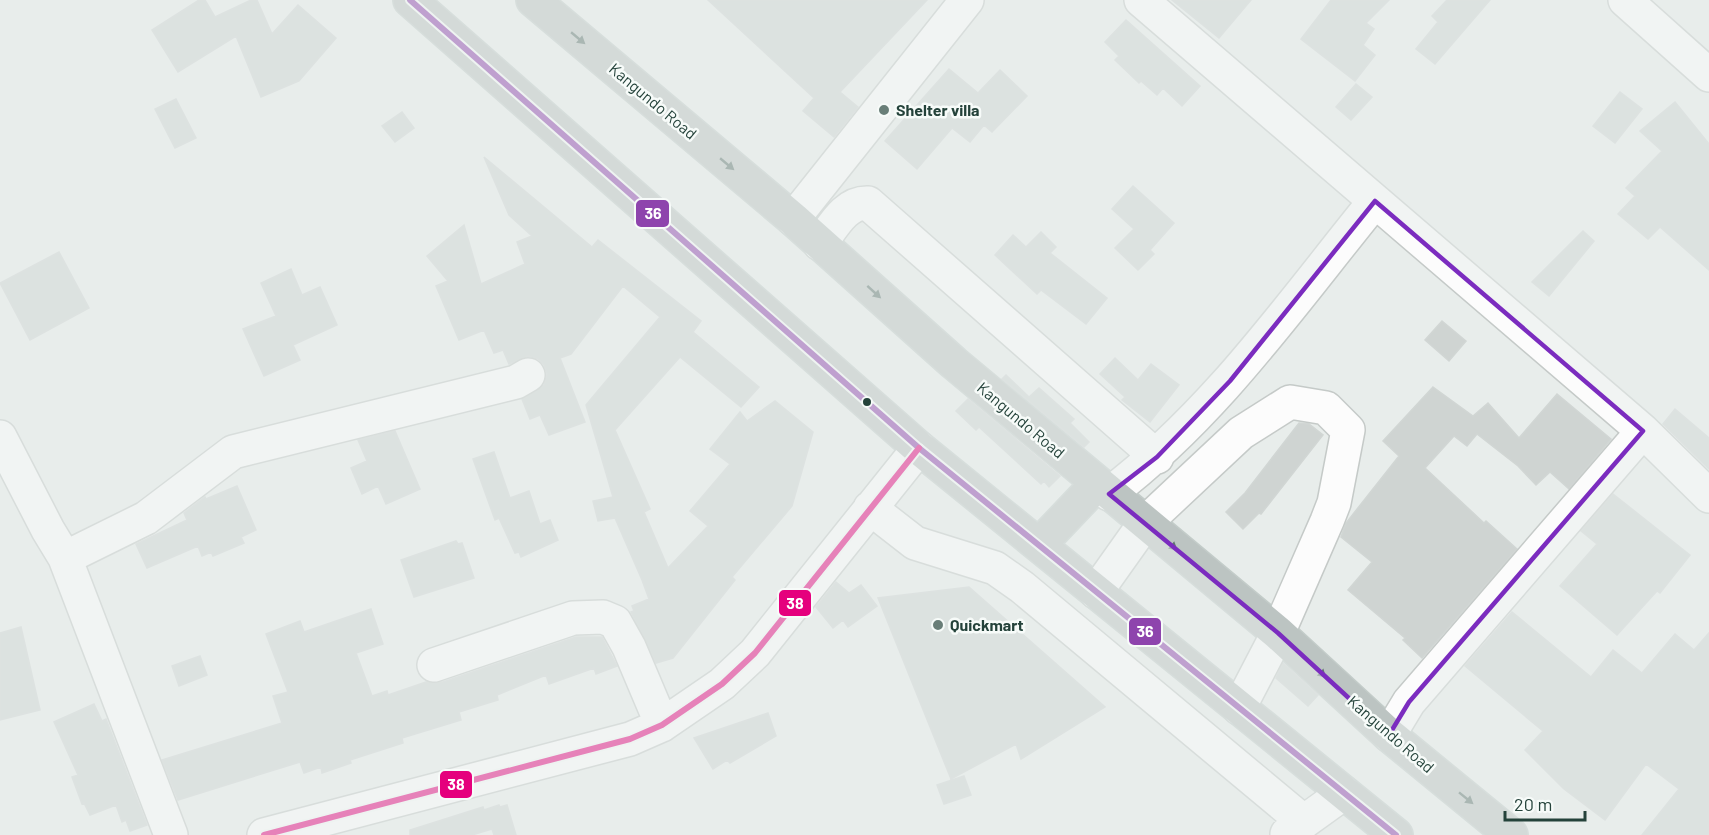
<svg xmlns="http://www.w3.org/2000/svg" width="1709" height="835" font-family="Barlow,sans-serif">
<rect width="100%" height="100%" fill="#e8edeb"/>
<path fill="#cfd4d2" stroke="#d1d6d4" stroke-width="1.5" d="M 199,0 L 205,0 L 215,17 L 251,0 L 257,0 L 272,34 L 298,5 L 336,38 L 299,81 L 261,97 L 236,36 L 178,72 L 152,30 Z
M 708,0 L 927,0 L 840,92 L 858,107 L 834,137 L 803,111 L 814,98 Z
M 1172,0 L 1251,0 L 1219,38 Z
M 1331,0 L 1389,0 L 1366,23 L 1374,29 L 1363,45 L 1375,55 L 1355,81 L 1301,39 Z
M 1447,0 L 1490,0 L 1435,64 L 1416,49 L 1438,22 L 1432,16 Z
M 1126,20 L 1200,86 L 1182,106 L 1163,88 L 1157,95 L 1141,81 L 1139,83 L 1115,60 L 1119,56 L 1105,42 Z
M 949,69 L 978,93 L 1000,70 L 1027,96 L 992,132 L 984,125 L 970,142 L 952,128 L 917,169 L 885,141 Z
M 1356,84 L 1372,97 L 1351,120 L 1336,107 Z
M 1620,92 L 1642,109 L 1615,143 L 1593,126 Z
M 176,99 L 196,138 L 175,148 L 155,109 Z
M 1675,102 L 1709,144 L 1709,270 L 1660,227 L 1648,239 L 1618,214 L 1635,196 L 1626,188 L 1662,151 L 1640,131 Z
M 402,112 L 414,128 L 395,142 L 382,126 Z
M 484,157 L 592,247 L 598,240 L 701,321 L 693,332 L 759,387 L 741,407 L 680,357 L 615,430 L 650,509 L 644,512 L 668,568 L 708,526 L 690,511 L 730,464 L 710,449 L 740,412 L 747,421 L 775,401 L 813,432 L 792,506 L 732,577 L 735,580 L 673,658 L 656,663 L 631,612 L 634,611 L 632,606 L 649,599 L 642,580 L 615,518 L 598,521 L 593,501 L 613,497 L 586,405 L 660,317 L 623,286 L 571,354 L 560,358 L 585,422 L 549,435 L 540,415 L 530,419 L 522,399 L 544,385 L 547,374 L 544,365 L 538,359 L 528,356 L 509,364 L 503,350 L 494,353 L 484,330 L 459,340 L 436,286 L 448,281 L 427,256 L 464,225 L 481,284 L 525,264 L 517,242 L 532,236 L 509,215 Z
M 1133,186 L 1174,223 L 1150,250 L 1154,254 L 1138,270 L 1115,248 L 1134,229 L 1112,209 Z
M 1583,231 L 1594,241 L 1549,296 L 1532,282 Z
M 1041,232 L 1056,247 L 1050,253 L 1107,298 L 1086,324 L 1041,290 L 1037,294 L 995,255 L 1013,235 L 1026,247 Z
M 59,252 L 89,308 L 30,340 L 0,283 Z
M 291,269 L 302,295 L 320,287 L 337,325 L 293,345 L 300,360 L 264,376 L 243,329 L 276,316 L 261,283 Z
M 1442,321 L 1466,341 L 1449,361 L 1425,340 Z
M 1115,358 L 1138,380 L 1151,364 L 1179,385 L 1150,422 L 1122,400 L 1125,397 L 1100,374 Z
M 1006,375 L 1029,397 L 1039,388 L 1074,419 L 1070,423 L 1089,442 L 1084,447 L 1002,379 Z
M 1433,387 L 1473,416 L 1488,403 L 1519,438 L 1557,394 L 1611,439 L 1569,489 L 1550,472 L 1536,485 L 1518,466 L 1477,434 L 1467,446 L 1454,436 L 1425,468 L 1484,523 L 1486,521 L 1517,549 L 1422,658 L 1403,640 L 1405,638 L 1348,590 L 1372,562 L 1341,537 L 1346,523 L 1399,456 L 1383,441 Z
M 968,399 L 1060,476 L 1049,487 L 1044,481 L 1041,484 L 979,427 L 976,430 L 956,411 Z
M 1675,409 L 1709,438 L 1709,469 L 1663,424 Z
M 1299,423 L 1309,424 L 1323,435 L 1261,514 L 1259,513 L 1243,529 L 1226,512 L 1245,493 Z
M 395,431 L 420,489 L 386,504 L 378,486 L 362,494 L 351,468 L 367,461 L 358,440 Z
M 494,452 L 510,498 L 529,491 L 540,524 L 550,520 L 558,540 L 521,557 L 519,552 L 515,553 L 499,518 L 495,520 L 473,459 Z
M 237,486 L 256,530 L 241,537 L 244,543 L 213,556 L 211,552 L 202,556 L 198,546 L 147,568 L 136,544 L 187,520 L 184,513 L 205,497 L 206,499 Z
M 1613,494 L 1690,555 L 1660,593 L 1657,591 L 1617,635 L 1560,586 L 1597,544 L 1581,531 Z
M 456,541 L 458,544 L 462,543 L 474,578 L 414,597 L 401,560 Z
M 836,582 L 849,593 L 861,585 L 877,606 L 848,627 L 843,620 L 833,628 L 816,607 Z
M 969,587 L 1105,707 L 1021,759 L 1016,744 L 951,779 L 878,598 Z
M 371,609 L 383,644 L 356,653 L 372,696 L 387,691 L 388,695 L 426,682 L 443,682 L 576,637 L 602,637 L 617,666 L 596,674 L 594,668 L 549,684 L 546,675 L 497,695 L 498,700 L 459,712 L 461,720 L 402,738 L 403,743 L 350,760 L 351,763 L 322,773 L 321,767 L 304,773 L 300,762 L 178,800 L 162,760 L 282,723 L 273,696 L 288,692 L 266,634 L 300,621 L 304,632 Z
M 1512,612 L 1591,677 L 1613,650 L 1642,673 L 1675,634 L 1694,650 L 1709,633 L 1709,835 L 1642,835 L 1679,789 L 1646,764 L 1605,820 L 1564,789 L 1525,750 L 1543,731 L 1465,666 Z
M 21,627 L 40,710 L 0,720 L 0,633 Z
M 200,656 L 207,675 L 179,686 L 172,666 Z
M 1283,663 L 1318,695 L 1308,706 L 1276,678 Z
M 94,704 L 102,721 L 106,719 L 147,825 L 130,831 L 126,820 L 122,822 L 116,805 L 90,815 L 84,803 L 82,804 L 72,777 L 78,775 L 54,722 Z
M 768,713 L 776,736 L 730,763 L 727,760 L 713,769 L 694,738 Z
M 964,776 L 971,795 L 944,804 L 937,785 Z
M 499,805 L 500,807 L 507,805 L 516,835 L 494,835 L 492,829 L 472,835 L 410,835 L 410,830 L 483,807 L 484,810 Z"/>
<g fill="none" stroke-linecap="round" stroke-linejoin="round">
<g stroke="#c5cac8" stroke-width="36">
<path id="minor" d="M 1141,0 L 1643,431 L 1709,496
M 1625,0 L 1709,75
M 793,219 L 967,0
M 820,244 C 833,227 845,202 868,203 L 1157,457
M 0,437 L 48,530 L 65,558 L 146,518 L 233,452 L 516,382 L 528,375
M 1109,494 C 1216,413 1291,304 1375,201
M 870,508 L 915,543 L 995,568 L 1022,587 L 1304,822
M 65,558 L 171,835
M 1096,592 L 1145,523 L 1241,433 L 1290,402 L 1326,408 L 1348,430 L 1334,503 L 1327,521 L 1278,633 L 1239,708
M 434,665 L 573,618 L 603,617 L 615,622 L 629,647 L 662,725
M 1389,735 L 1409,702 L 1643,431
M 1287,834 L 1344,793
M 264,835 L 630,739 L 662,725 L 722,684 L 755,653 L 919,448"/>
</g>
<g stroke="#c3ccc9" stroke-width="36">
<path id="highway" d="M 410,0 L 919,448 L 1396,835
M 533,0 L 793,219 L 954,363 L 1278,633 L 1389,735 L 1511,835
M 1039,545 L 1097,484"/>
</g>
<use href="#minor" stroke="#fcfcfc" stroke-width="33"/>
<use href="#highway" stroke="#bcc4c2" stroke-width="33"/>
<g stroke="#f7fbf9" stroke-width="10">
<path id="bus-1" d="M 410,0 L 919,448 L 1396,835"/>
</g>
<g stroke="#f7fbf9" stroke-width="10">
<path id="bus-2" d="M 264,835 L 630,739 L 662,725 L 722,684 L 755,653 L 919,448"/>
</g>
<use href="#bus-1" stroke="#8e44ad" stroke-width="6"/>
<use href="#bus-2" stroke="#e5007d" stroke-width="6"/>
</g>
<defs><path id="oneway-solid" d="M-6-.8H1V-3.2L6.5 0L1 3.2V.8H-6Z" transform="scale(1.5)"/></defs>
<g fill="#617670">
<use href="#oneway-solid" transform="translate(578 38) rotate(40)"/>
<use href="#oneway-solid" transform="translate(727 164) rotate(40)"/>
<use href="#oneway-solid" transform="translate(874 292) rotate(42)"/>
<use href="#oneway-solid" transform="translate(1170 544) rotate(40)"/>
<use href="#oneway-solid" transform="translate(1319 671) rotate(43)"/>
<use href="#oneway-solid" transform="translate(1466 798) rotate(39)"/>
</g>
<path d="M0 0H1709V835H0ZM 1375,201 L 1643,431 L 1409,702 L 1389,735 L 1278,633 L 1109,494 L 1157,457 L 1230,381 Z" fill="#e8edeb" fill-opacity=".55" fill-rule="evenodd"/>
<path fill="none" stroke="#7b2cbf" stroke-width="4.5" stroke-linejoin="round" d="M 1375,201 L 1643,431 L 1409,702 L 1389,735 L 1278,633 L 1109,494 L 1157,457 L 1230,381 Z"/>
<g fill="#697e78" stroke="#f7fbf9" stroke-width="2">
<circle cx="884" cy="110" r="6"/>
<circle cx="938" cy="625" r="6"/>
</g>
<circle fill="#24423a" stroke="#f7fbf9" stroke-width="2" cx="867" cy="402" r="5"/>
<g text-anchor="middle" stroke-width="5" stroke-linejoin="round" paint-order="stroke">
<g font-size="16" fill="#24423a" stroke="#f7fbf9">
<text transform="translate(653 101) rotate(40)" y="6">Kangundo Road</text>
<text transform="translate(1021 420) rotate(40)" y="6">Kangundo Road</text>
<text transform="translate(1391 734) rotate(41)" y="6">Kangundo Road</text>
</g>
<g font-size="16" font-weight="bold" fill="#24423a" stroke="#f7fbf9" text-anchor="start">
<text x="896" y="116">Shelter villa</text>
<text x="950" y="631">Quickmart</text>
</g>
</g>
<g stroke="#f7fbf9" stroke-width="2">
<rect x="635" y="199" width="35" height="29" rx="6" fill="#8e44ad"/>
<rect x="778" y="589" width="34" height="28" rx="6" fill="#e5007d"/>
<rect x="1128" y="617" width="34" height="29" rx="6" fill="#8e44ad"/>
<rect x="439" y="770" width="34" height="29" rx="6" fill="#e5007d"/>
</g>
<g font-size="16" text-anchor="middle" font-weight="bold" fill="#fff">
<text x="653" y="219">36</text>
<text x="795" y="609">38</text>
<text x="1145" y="637">36</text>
<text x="456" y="790">38</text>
</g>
<path d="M1505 811v9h80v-9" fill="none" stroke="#24423a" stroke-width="3"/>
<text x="1514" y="811" font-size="18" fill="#24423a" stroke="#f7fbf9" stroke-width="4.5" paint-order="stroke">20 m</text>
</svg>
